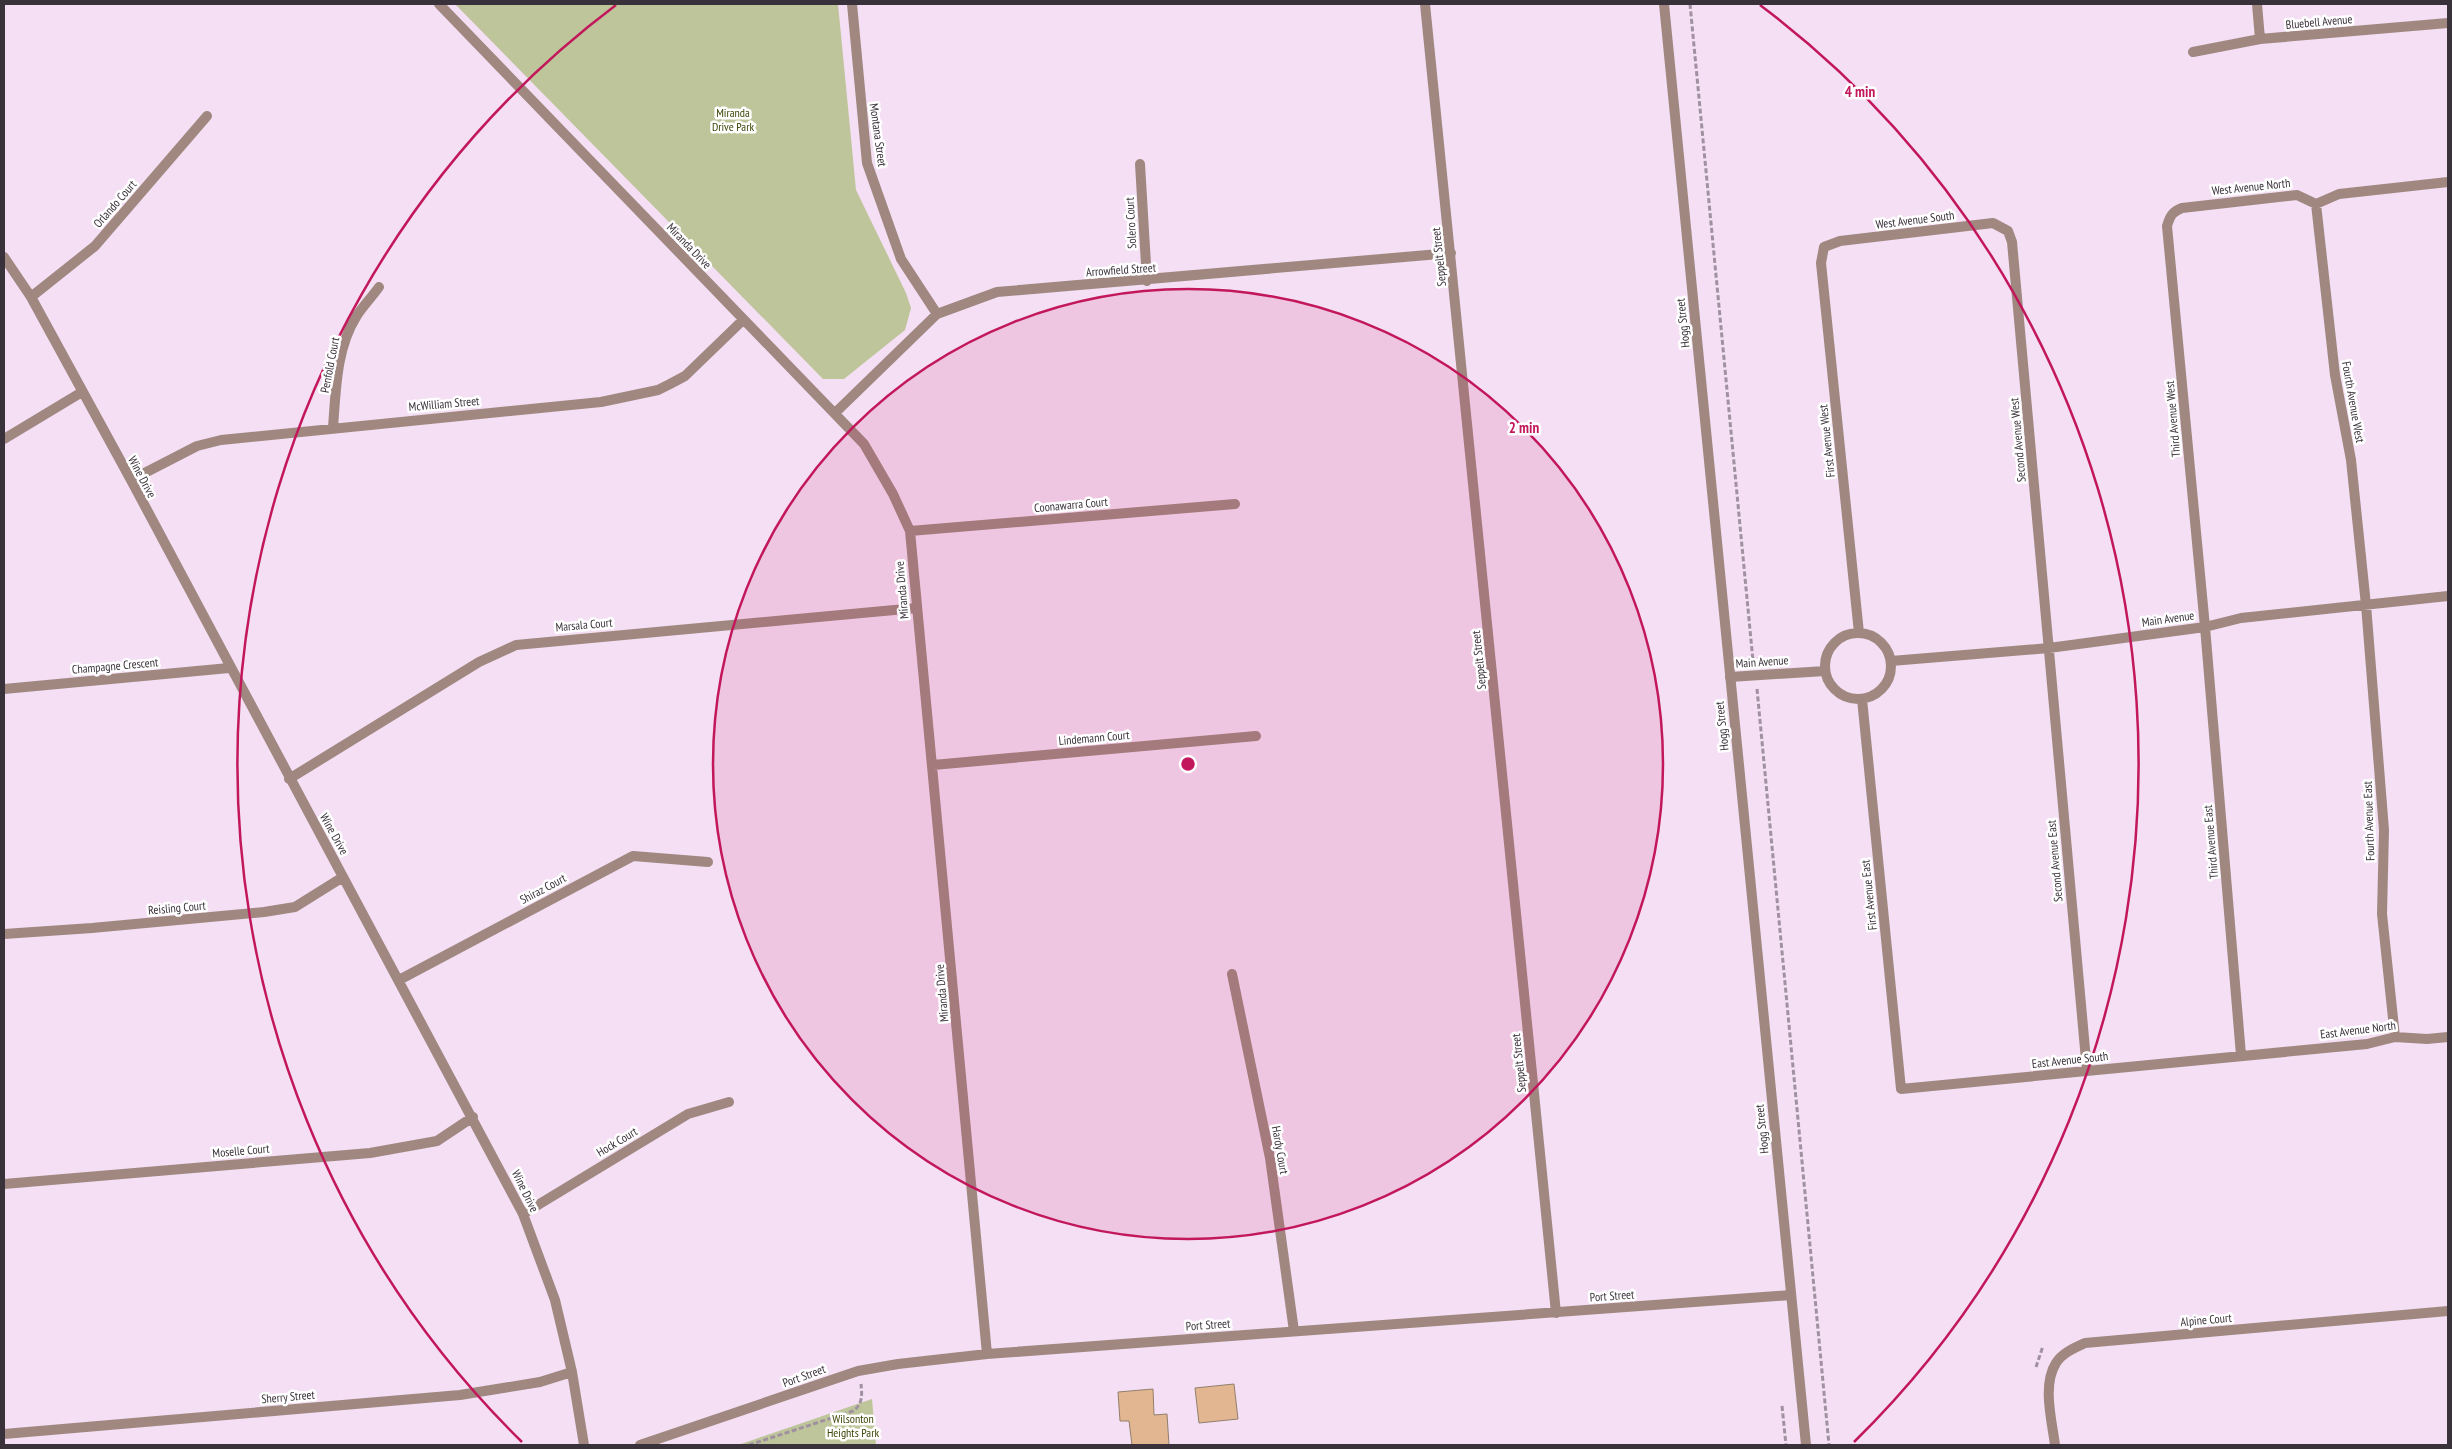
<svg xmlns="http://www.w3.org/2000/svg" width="2452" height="1449" font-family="'PT Sans Narrow',sans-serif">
<rect width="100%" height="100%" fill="#f4dff4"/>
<path fill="#bec59a" d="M 455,4 L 838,4 L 856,190 L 906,293 L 911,308 L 905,330 L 844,379 L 823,379 Z
M 872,1399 L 876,1445 L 738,1445 Z"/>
<path fill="#e1b690" stroke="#937f6d" d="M 1234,1384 L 1238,1419 L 1199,1423 L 1195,1388 Z
M 1153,1389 L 1154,1415 L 1167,1414 L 1169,1445 L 1132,1445 L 1129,1421 L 1120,1421 L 1118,1392 Z"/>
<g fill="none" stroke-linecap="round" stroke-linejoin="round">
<path stroke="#a091a0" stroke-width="3" stroke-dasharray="5 2.5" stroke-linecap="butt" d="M 1690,4 L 1753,661
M 1757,689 L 1829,1445
M 2036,1367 L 2043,1346
M 1782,1406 L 1786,1445
M 749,1445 L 853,1411 C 863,1404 862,1395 861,1384"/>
<path stroke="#a08881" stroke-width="10" d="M 439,4 L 864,444 L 893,494 L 910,531 L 987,1354
M 852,4 L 867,163 L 901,259 L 937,314
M 1425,4 L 1556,1313
M 2257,4 L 2260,39
M 2193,52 L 2260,39 L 2448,23
M 1140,164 L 1147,281
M 2316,204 L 2335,375 L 2351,460 L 2366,605 L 2384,830 L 2382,914 L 2395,1037
M 4,257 L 31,297 L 131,480 L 523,1214 L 555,1300 L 572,1372 L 584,1445
M 31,297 L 95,246 L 207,116
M 835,413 L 937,314 L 997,292 L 1451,253
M 333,427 C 336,391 336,349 356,317 C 362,307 372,297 379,287
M 4,439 L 82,392
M 131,480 L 197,446 L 221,440 L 601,402 L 658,390 L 670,384 L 685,376 L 743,320
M 910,531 L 1235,504
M1825 666a33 33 0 1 1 66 0a33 33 0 1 1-66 0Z
M 1859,633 L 1821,263 L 1824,247 L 1840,241 L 1993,223 L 2008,231 L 2012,242 L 2087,1071
M 1891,661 L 2049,648 L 2205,627 L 2241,618 L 2448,596
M 1730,677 L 1825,671
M 4,689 L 229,668
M 1862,699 L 1901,1089 L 2367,1044 L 2395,1037 L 2427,1039 L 2448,1037
M 933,765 L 1256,736
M 289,779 L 479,662 L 516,645 L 916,608
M 4,934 L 92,928 L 264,912 L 295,907 L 343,877
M 1232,974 L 1270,1158 L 1294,1331
M 399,980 L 633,856 L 708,862
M 2241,1055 L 2205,627 L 2167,226 C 2170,216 2172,212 2182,208 L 2297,195 L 2316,204 L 2339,194 L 2448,182
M 4,1184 L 370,1153 L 437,1141 L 473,1117
M 523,1214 L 688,1114 L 729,1102
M 4,1434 L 460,1395 L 540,1382 L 572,1372
M 640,1445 L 858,1371 L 898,1364 L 987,1354 L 1791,1295
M 2055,1445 C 2052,1421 2042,1385 2056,1363 C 2062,1353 2074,1348 2085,1343 L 2448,1311"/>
<path stroke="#a08881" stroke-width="10" d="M 1664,4 L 1806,1445"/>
</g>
<circle cx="1188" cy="764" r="475" fill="#c2185b" fill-opacity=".12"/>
<g fill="none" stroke="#c2185b" stroke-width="2.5">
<circle cx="1188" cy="764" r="475"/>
<path d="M522 1442A950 950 0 0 1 616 5M1760 5A950 950 0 0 1 1854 1442"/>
</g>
<g text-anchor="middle" stroke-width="5" stroke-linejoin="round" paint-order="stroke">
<g font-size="12" fill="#3a323a" stroke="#fff">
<text transform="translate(2319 22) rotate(-5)" y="4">Bluebell Avenue</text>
<text transform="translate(878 135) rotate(82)" y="4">Montana Street</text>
<text transform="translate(2251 187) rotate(-6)" y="4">West Avenue North</text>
<text transform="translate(115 204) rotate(-49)" y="4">Orlando Court</text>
<text transform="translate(1915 220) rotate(-7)" y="4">West Avenue South</text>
<text transform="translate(1131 223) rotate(-93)" y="4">Solero Court</text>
<text transform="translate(689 246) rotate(46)" y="4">Miranda Drive</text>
<text transform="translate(1439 257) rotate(-96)" y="4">Seppelt Street</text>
<text transform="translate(1121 270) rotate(-4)" y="4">Arrowfield Street</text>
<text transform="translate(1683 323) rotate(-96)" y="4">Hogg Street</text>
<text transform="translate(330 365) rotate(-79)" y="4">Penfold Court</text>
<text transform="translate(2353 402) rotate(80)" y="4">Fourth Avenue West</text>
<text transform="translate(444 404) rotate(-5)" y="4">McWilliam Street</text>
<text transform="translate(2173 419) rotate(-95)" y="4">Third Avenue West</text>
<text transform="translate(2018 440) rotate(-95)" y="4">Second Avenue West</text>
<text transform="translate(1827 441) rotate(-96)" y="4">First Avenue West</text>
<text transform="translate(142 477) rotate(62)" y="4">Wine Drive</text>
<text transform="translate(1071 505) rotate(-5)" y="4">Coonawarra Court</text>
<text transform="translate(902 590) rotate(-95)" y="4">Miranda Drive</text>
<text transform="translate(2168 619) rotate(-8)" y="4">Main Avenue</text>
<text transform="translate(584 625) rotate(-5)" y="4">Marsala Court</text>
<text transform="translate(1479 660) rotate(-96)" y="4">Seppelt Street</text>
<text transform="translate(1762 662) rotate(-4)" y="4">Main Avenue</text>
<text transform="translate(115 666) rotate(-5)" y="4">Champagne Crescent</text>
<text transform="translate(1722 726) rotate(-96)" y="4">Hogg Street</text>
<text transform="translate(1094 738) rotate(-5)" y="4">Lindemann Court</text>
<text transform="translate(2369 821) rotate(-92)" y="4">Fourth Avenue East</text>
<text transform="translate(334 834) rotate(61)" y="4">Wine Drive</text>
<text transform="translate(2211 842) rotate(-95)" y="4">Third Avenue East</text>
<text transform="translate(2055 861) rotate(-95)" y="4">Second Avenue East</text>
<text transform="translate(543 889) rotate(-28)" y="4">Shiraz Court</text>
<text transform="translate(1869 895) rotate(-96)" y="4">First Avenue East</text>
<text transform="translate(177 908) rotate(-5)" y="4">Reisling Court</text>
<text transform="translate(942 993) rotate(-95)" y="4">Miranda Drive</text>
<text transform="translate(2358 1030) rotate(-7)" y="4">East Avenue North</text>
<text transform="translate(2070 1060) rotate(-6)" y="4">East Avenue South</text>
<text transform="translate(1519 1063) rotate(-96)" y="4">Seppelt Street</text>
<text transform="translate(1762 1129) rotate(-96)" y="4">Hogg Street</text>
<text transform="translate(617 1142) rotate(-31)" y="4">Hock Court</text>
<text transform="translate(1280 1150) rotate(80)" y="4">Hardy Court</text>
<text transform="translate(241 1151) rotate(-5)" y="4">Moselle Court</text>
<text transform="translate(525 1191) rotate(64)" y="4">Wine Drive</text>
<text transform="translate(1612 1296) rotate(-4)" y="4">Port Street</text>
<text transform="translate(2206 1320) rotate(-5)" y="4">Alpine Court</text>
<text transform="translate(1208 1325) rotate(-4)" y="4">Port Street</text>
<text transform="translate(804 1376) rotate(-20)" y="4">Port Street</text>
<text transform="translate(288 1397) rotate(-5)" y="4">Sherry Street</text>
</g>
<g font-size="12" fill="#41480b" stroke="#fff">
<text x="733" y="117">Miranda<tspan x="733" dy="14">Drive Park</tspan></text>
<text x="853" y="1423">Wilsonton<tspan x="853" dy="14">Heights Park</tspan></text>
</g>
</g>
<circle cx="1188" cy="764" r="8" fill="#c2185b" stroke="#fff" stroke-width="2.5"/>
<g font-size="15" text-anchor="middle" font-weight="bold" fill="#c2185b" stroke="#fff" stroke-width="5" stroke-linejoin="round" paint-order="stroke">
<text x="1860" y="97">4 min</text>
<text x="1524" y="433">2 min</text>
</g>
<rect width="2452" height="1449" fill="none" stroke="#3a323a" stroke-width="10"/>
</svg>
